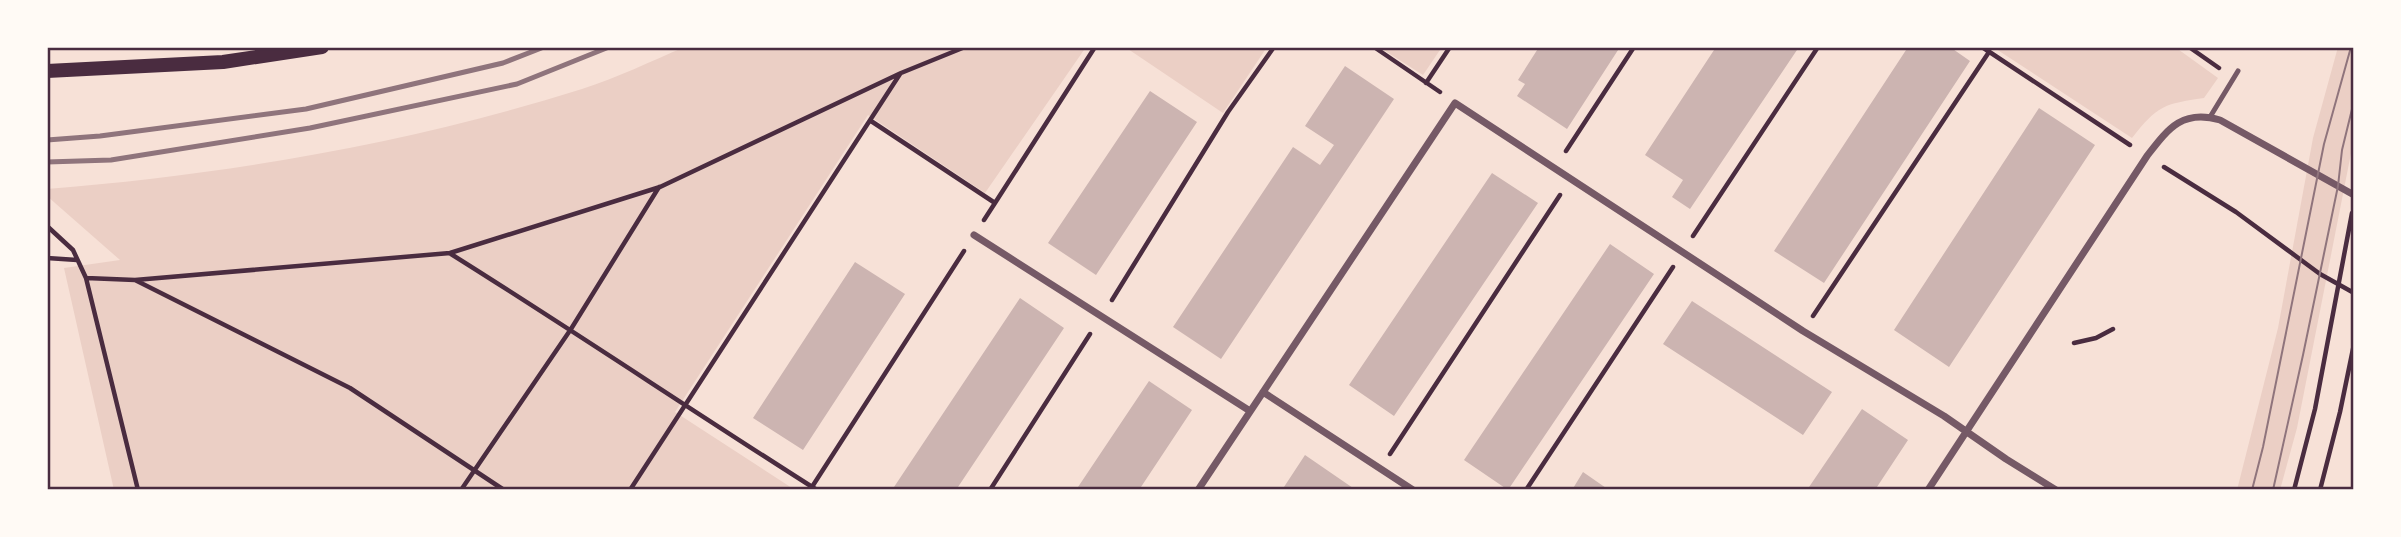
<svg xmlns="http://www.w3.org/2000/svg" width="2401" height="537" font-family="Raleway,sans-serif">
<rect width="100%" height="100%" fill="#f7e1d7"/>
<path fill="#ebcfc5" d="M 685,47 L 1086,47 L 985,193 L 868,115 L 675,412 L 795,490 L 114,490 L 64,268 L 120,260 L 47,196 L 47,189 C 229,174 408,144 582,89 C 617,78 651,61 685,47 Z
M 1125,47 L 1267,47 L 1223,113 Z
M 1379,47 L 1442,47 L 1423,75 Z
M 1993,47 L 2175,47 L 2218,78 L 2204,98 C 2164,104 2158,105 2132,138 Z
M 2338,47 L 2354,47 L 2354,138 L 2297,428 L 2280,490 L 2237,490 L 2278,328 L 2313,138 Z"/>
<path fill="#ccb4b1" d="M 1539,47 L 1620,47 L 1567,129 L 1517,96 L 1525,84 L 1518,80 Z
M 1716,47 L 1799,47 L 1690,209 L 1672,197 L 1683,180 L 1645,155 Z
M 1908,47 L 1950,47 L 1970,61 L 1824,283 L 1774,251 Z
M 1345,66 L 1394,99 L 1221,359 L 1173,327 L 1293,147 L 1320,165 L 1334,145 L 1305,126 Z
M 1150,91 L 1197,122 L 1096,275 L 1048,243 Z
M 2039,108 L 2095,145 L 1949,367 L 1894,330 Z
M 1492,173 L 1538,203 L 1394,416 L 1349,385 Z
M 1610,244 L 1654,274 L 1508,490 L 1464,460 Z
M 855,262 L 905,294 L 803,450 L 753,418 Z
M 1020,298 L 1064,328 L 956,490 L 892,490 Z
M 1692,301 L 1832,392 L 1803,435 L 1663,344 Z
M 1149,381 L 1192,410 L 1139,490 L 1076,490 Z
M 1862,409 L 1908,440 L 1875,490 L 1807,490 Z
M 1305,455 L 1353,488 L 1352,490 L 1282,490 Z
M 1583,472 L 1609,490 L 1572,490 Z"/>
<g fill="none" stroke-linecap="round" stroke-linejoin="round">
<path stroke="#4a2c40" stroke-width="4.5" d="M 1374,47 L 1440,92
M 1982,47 L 2130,145
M 2189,47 L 2219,68
M 1426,83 L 1450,47
M 871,121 L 995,203 L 1095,47
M 1566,151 L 1634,47
M 2164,167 L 2236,212 L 2320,274 L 2354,293
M 984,220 L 995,203
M 47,226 L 73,250 L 86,278 L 135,280 L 450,253 L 660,187 L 901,73 L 965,47
M 1693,236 L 1818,47
M 451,254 C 574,331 694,412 817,490
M 47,258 L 77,260
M 86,278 L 138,490
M 135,280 L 350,388 L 504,490
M 1112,300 L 1228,112 L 1274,47
M 1813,316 L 1989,52
M 2074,343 L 2096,338 L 2113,329
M 1390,454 L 1560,195
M 461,490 L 571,329 L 659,187
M 630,490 L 900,74
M 810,490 L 964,251
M 990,490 L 1090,334
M 1526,490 L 1673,267
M 2294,490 L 2315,409 L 2352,213
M 2320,490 L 2340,412 L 2354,344"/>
<path stroke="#755966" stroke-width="5" d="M 2210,117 L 2238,71"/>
<path stroke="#755966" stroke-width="7" d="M 974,235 L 1250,411
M 1263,392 L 1413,490
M 1198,490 L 1455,103 L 1803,331 L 1944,416 L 2006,459 L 2056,490
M 1928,490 L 2147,156 C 2168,129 2182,109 2220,120 L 2354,195"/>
<path stroke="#4a2c40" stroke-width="14" d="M 47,71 L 223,62 L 322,47"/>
<path stroke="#8f747c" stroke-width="2" d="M 2252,490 L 2263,447 L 2324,144 L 2351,47
M 2273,490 L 2303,355 L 2338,186 L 2342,150 L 2354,101"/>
<path stroke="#8f747c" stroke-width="5" d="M 47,140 L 100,136 L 306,109 L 503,63 L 544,47
M 47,162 L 111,160 L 310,128 L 517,84 L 609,47"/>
</g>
<rect width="2401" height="537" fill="none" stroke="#fffaf5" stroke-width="98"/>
<rect x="49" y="49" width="2303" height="439" fill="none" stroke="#4a2c40" stroke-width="2.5"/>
</svg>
